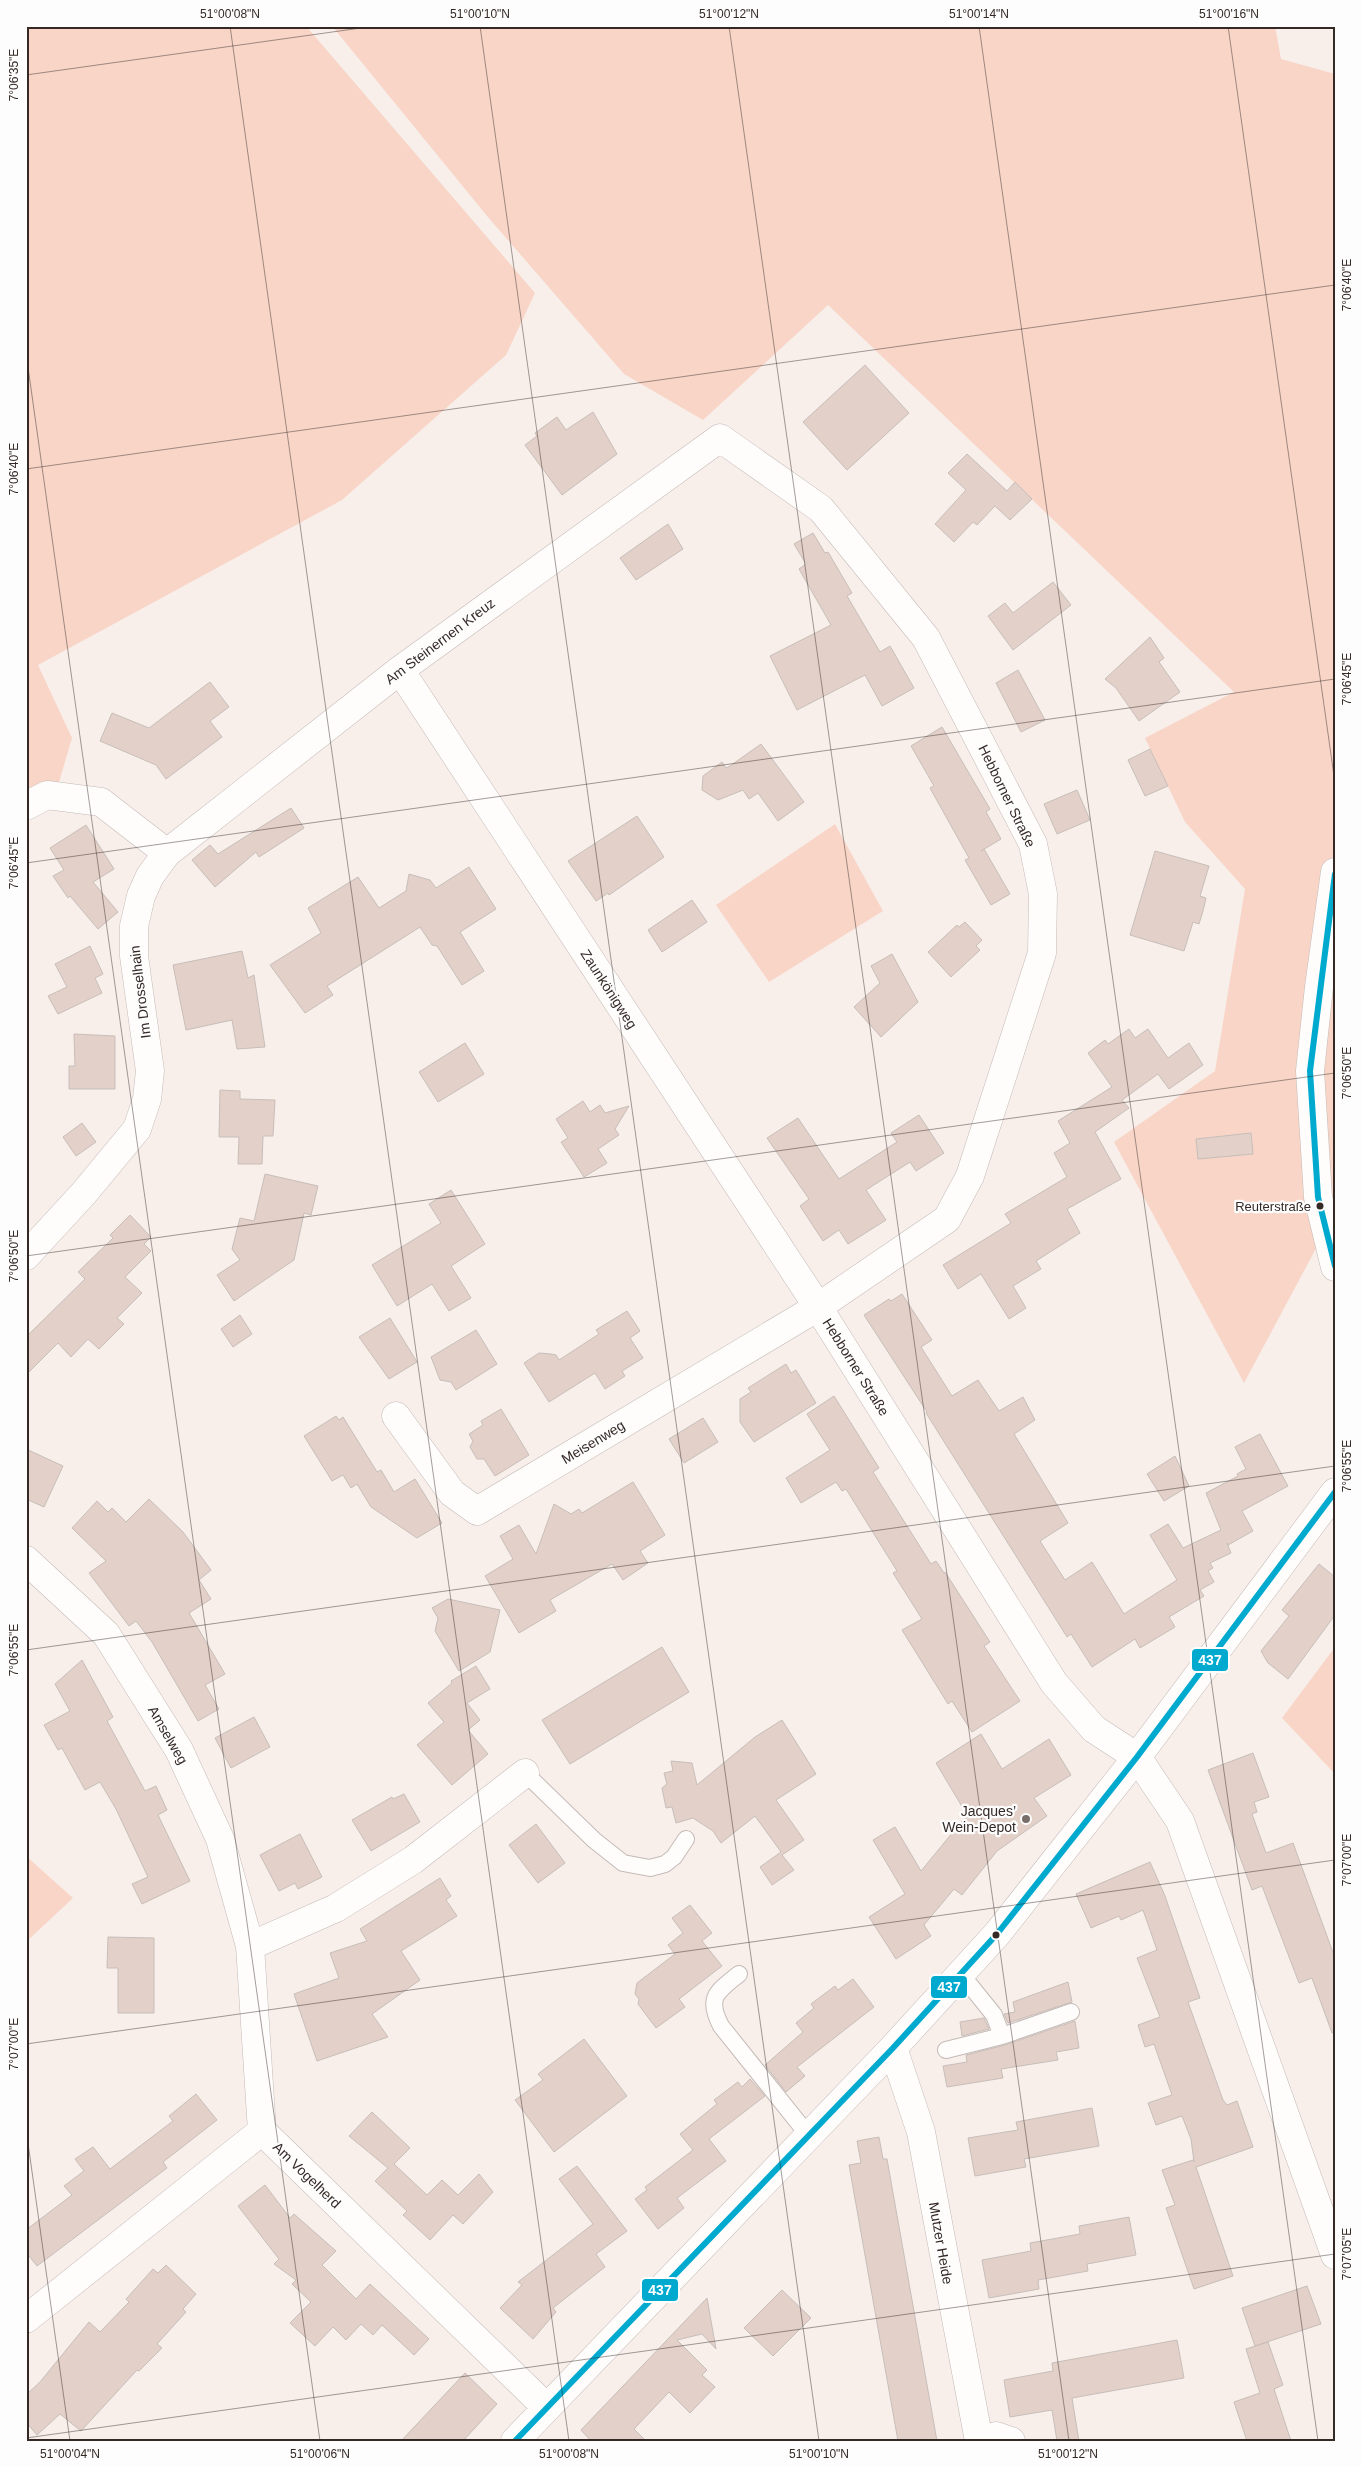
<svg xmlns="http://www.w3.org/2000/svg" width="1361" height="2467" font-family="Arial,sans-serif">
<rect width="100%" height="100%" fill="#f8efeb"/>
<path fill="#f8d5c7" d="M 26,26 L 306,26 L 535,293 L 506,355 L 342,500 L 38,665 L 72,738 L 57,789 L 26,799 Z
M 332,26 L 1275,26 L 1281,59 L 1335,74 L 1335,1213 L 1244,1383 L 1114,1142 L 1215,1071 L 1245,889 L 1185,822 L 1145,738 L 1234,692 L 828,305 L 703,420 L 624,374 L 487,216 Z
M 835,824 L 883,911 L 769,982 L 716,905 Z
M 1335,1647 L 1335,1774 L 1282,1718 Z
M 26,1856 L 73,1898 L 26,1942 Z"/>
<path fill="#e3d0c8" stroke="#c7beba" d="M 865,365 L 909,413 L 847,470 L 803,422 Z
M 593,412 L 617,454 L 562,495 L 525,445 L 537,436 L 535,433 L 557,417 L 566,430 Z
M 967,454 L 1007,491 L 1015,482 L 1032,499 L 1010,520 L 995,506 L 977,525 L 973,522 L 954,542 L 935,524 L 966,490 L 948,473 Z
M 668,524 L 683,549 L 636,580 L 620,558 Z
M 813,533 L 825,553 L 828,552 L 852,593 L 847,596 L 880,652 L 890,646 L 914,688 L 882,706 L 865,675 L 797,710 L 770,656 L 831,625 L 799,569 L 806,564 L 794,544 Z
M 1053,582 L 1071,605 L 1013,650 L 988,616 L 1005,603 L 1013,613 Z
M 1150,637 L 1164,658 L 1159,662 L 1180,692 L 1139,721 L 1116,688 L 1105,679 Z
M 1018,670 L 1045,720 L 1021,732 L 996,683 Z
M 210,682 L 229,707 L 210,721 L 222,737 L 166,779 L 156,765 L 100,741 L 112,713 L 149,728 Z
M 942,727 L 990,809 L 986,812 L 1001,839 L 981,851 L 984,849 L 1010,894 L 991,905 L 965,860 L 969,858 L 930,788 L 934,786 L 911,746 Z
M 761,744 L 804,802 L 778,821 L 758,793 L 749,799 L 743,790 L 718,800 L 702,790 L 703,776 L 722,762 L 726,768 L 730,766 Z
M 1150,749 L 1168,786 L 1145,796 L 1128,760 Z
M 1077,790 L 1090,820 L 1057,834 L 1044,804 Z
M 291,808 L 304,828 L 259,857 L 256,852 L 215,887 L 192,860 L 210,845 L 218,854 Z
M 637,816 L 664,857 L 609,895 L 608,893 L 596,901 L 568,861 Z
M 86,825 L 114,869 L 93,882 L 118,912 L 98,929 L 70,896 L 68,898 L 53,876 L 64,870 L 50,848 Z
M 1155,851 L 1209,866 L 1200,896 L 1206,898 L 1203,911 L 1199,924 L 1193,922 L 1184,951 L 1130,935 Z
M 469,867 L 496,909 L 460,932 L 484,971 L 462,985 L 437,946 L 432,945 L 420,927 L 327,986 L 333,995 L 305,1013 L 270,965 L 321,933 L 308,908 L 358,877 L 379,908 L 406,891 L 409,874 L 430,880 L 436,888 Z
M 692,900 L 707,922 L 662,952 L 648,930 Z
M 965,922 L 982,940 L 976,946 L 980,950 L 951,977 L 928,952 L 957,925 L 959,927 Z
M 90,946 L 103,974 L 95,978 L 102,993 L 58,1014 L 48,996 L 67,987 L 55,964 Z
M 242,951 L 248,978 L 254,975 L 265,1047 L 237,1049 L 232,1020 L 186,1030 L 173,965 Z
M 892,954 L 918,1002 L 881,1037 L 854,1007 L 880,983 L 871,966 Z
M 1129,1029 L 1135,1038 L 1148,1029 L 1168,1058 L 1189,1043 L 1203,1065 L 1169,1089 L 1158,1074 L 1122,1100 L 1129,1108 L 1095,1132 L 1121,1179 L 1067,1209 L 1080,1233 L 1036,1261 L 1041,1269 L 1013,1286 L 1026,1308 L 1009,1319 L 981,1274 L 958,1289 L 943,1265 L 1011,1223 L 1005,1214 L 1067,1177 L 1054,1153 L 1070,1143 L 1058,1121 L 1112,1087 L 1088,1053 L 1105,1040 L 1108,1044 Z
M 74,1034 L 115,1036 L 115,1089 L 69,1089 L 69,1066 L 75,1066 Z
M 465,1043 L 484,1074 L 438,1102 L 419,1072 Z
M 220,1090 L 240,1091 L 240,1099 L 275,1100 L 273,1136 L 263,1136 L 262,1164 L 238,1164 L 239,1137 L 219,1137 Z
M 583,1101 L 590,1112 L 600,1105 L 605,1113 L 629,1106 L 615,1129 L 619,1135 L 598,1149 L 607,1163 L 584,1177 L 561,1142 L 568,1138 L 556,1119 Z
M 919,1115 L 944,1153 L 916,1171 L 910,1162 L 866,1190 L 886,1220 L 848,1244 L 839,1230 L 823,1241 L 800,1206 L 809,1199 L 767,1138 L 798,1118 L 839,1179 L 897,1142 L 891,1133 Z
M 82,1123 L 96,1142 L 76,1156 L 63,1137 Z
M 1251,1133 L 1253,1154 L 1198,1159 L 1196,1139 Z
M 265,1174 L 318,1186 L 311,1215 L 304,1213 L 294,1260 L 234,1301 L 217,1275 L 240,1260 L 232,1249 L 240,1218 L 254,1221 Z
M 451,1190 L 485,1244 L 451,1266 L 471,1298 L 449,1311 L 432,1284 L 397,1306 L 372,1265 L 441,1223 L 429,1204 Z
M 130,1215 L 151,1237 L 144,1244 L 151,1251 L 125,1277 L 142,1293 L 117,1318 L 124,1324 L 99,1349 L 88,1339 L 71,1357 L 58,1343 L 26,1375 L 26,1337 L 85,1279 L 78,1272 L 113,1238 L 110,1235 Z
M 902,1294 L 932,1340 L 921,1347 L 952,1396 L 978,1380 L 999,1411 L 1023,1397 L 1035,1420 L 1014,1434 L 1068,1523 L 1040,1541 L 1065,1580 L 1092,1562 L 1124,1614 L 1177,1580 L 1150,1535 L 1168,1524 L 1183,1548 L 1221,1530 L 1206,1493 L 1238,1476 L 1237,1474 L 1246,1469 L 1235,1447 L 1260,1434 L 1288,1486 L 1242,1511 L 1253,1531 L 1228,1545 L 1227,1543 L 1231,1553 L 1210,1563 L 1213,1568 L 1208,1571 L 1214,1582 L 1200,1590 L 1204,1596 L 1169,1617 L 1175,1627 L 1140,1648 L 1135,1639 L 1092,1667 L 1071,1634 L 1067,1637 L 926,1413 L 927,1412 L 864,1315 L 889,1299 L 891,1301 Z
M 627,1311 L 640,1331 L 630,1338 L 643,1358 L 622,1371 L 625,1376 L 605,1389 L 595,1373 L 549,1402 L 524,1363 L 539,1353 L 551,1354 L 556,1355 L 559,1360 L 599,1334 L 596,1330 Z
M 240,1315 L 252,1334 L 233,1347 L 221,1329 Z
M 390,1318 L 417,1362 L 389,1379 L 359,1337 Z
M 476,1330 L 497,1364 L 456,1390 L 451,1382 L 440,1380 L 431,1357 Z
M 786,1364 L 791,1373 L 796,1370 L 816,1403 L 754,1442 L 740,1422 L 740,1399 L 751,1392 L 748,1388 Z
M 834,1396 L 879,1468 L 873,1472 L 931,1564 L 936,1561 L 944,1573 L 945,1572 L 990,1642 L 984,1646 L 1020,1701 L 972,1732 L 952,1701 L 948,1704 L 902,1630 L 922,1619 L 893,1573 L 897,1571 L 846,1489 L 842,1491 L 836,1482 L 801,1503 L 786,1478 L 830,1450 L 807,1414 Z
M 501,1409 L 529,1455 L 495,1476 L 484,1459 L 477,1459 L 470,1447 L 473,1441 L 469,1434 L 483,1425 L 481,1421 Z
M 336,1416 L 339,1420 L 343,1417 L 377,1472 L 381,1470 L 394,1492 L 415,1479 L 442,1523 L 417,1538 L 371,1507 L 357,1484 L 351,1488 L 343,1475 L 332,1481 L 304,1436 Z
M 703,1418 L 718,1442 L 684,1463 L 669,1439 Z
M 26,1449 L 63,1466 L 44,1507 L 26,1499 Z
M 1175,1456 L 1189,1486 L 1164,1501 L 1147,1474 Z
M 633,1482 L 665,1535 L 640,1551 L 648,1563 L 623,1580 L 612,1564 L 550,1600 L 556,1611 L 519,1633 L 485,1576 L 513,1559 L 500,1536 L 519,1525 L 536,1554 L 554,1504 L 571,1514 L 579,1509 L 582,1513 Z
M 149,1499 L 183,1532 L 211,1570 L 199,1580 L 211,1599 L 189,1613 L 225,1674 L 205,1685 L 219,1709 L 198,1721 L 152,1642 L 136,1621 L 129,1626 L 89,1573 L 106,1561 L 72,1528 L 97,1501 L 108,1512 L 112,1508 L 126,1522 Z
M 1319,1564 L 1335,1577 L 1335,1615 L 1288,1679 L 1268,1663 L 1261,1651 L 1289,1616 L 1282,1610 Z
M 448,1599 L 500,1610 L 490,1652 L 459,1671 L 435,1631 L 438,1618 L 432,1608 Z
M 662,1647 L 689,1692 L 570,1764 L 542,1720 Z
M 82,1660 L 113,1717 L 107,1721 L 145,1791 L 156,1786 L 167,1810 L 158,1815 L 190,1881 L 142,1904 L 132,1884 L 148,1877 L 116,1809 L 100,1782 L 85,1790 L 62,1748 L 58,1750 L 44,1725 L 70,1711 L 55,1684 Z
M 476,1666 L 490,1689 L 467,1703 L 480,1720 L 468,1730 L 488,1754 L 452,1785 L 417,1745 L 444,1722 L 428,1703 L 452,1683 L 451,1681 Z
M 254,1717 L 270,1747 L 231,1768 L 215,1738 Z
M 782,1720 L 816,1774 L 776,1800 L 804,1840 L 782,1855 L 794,1870 L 772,1885 L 760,1867 L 781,1852 L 755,1816 L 721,1843 L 713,1831 L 693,1818 L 676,1823 L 672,1807 L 666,1808 L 662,1788 L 667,1784 L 664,1773 L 673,1771 L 671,1761 L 692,1763 L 697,1785 L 755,1737 Z
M 981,1734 L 1002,1769 L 1049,1739 L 1071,1775 L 1034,1798 L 1047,1816 L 997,1851 L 962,1895 L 954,1889 L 924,1925 L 931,1936 L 896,1959 L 869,1917 L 905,1894 L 873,1840 L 895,1827 L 921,1871 L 967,1815 L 936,1763 Z
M 1253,1753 L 1269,1797 L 1254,1802 L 1257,1812 L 1252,1814 L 1266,1853 L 1293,1843 L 1335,1958 L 1335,2033 L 1332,2033 L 1312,1978 L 1299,1983 L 1262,1886 L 1252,1890 L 1208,1770 Z
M 404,1794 L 420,1822 L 371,1851 L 352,1820 L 392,1797 L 393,1799 Z
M 536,1824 L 565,1863 L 538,1883 L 509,1845 Z
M 300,1834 L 322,1877 L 298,1889 L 295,1883 L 279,1891 L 260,1855 Z
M 1150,1862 L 1165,1896 L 1200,1998 L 1188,2002 L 1223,2100 L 1227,2105 L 1237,2101 L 1253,2147 L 1196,2167 L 1233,2276 L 1194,2289 L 1166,2208 L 1175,2205 L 1162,2170 L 1193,2160 L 1194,2162 L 1191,2139 L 1182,2116 L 1156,2125 L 1148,2103 L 1172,2095 L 1154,2044 L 1145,2047 L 1138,2025 L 1160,2017 L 1137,1958 L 1157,1950 L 1143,1910 L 1121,1920 L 1119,1916 L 1091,1928 L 1076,1894 Z
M 440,1878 L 451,1896 L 446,1900 L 457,1916 L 401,1951 L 420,1980 L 372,2014 L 388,2037 L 317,2061 L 294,1994 L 339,1978 L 330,1953 L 367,1941 L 360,1929 Z
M 690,1905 L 712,1933 L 702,1941 L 722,1966 L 679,1999 L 685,2007 L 656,2028 L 638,2004 L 639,1999 L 635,1994 L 637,1983 L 675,1954 L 668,1945 L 683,1933 L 672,1918 Z
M 108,1937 L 154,1938 L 154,2013 L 118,2013 L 118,1968 L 107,1968 Z
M 853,1979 L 874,2007 L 797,2067 L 805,2076 L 786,2092 L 765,2065 L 803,2032 L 796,2023 L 814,2008 L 811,2004 L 835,1986 L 838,1990 Z
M 1068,1982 L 1072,2002 L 1008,2023 L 1004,2014 L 1015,2012 L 1013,2002 Z
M 984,2018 L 989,2029 L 962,2036 L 960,2022 Z
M 1075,2021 L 1079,2048 L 1056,2052 L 1058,2060 L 1001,2069 L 1003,2078 L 947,2087 L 943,2066 L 967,2062 L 966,2055 L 1005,2045 Z
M 584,2039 L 627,2096 L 554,2152 L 515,2100 L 543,2080 L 538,2074 Z
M 750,2079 L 765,2096 L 709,2139 L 726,2161 L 677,2198 L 684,2208 L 658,2229 L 635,2199 L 647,2190 L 645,2187 L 693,2150 L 680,2134 L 717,2104 L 714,2100 L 738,2082 L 742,2087 Z
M 196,2094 L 217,2120 L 163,2162 L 167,2168 L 37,2266 L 26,2252 L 26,2230 L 72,2195 L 64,2186 L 84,2171 L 75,2159 L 93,2147 L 110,2169 L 173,2121 L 169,2116 Z
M 1092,2108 L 1099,2146 L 1024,2159 L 1026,2167 L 975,2176 L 968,2138 L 1018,2130 L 1016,2122 Z
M 372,2112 L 410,2148 L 394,2164 L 427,2195 L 442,2180 L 458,2195 L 479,2174 L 493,2192 L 463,2224 L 453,2215 L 430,2240 L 403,2215 L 407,2211 L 375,2181 L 388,2168 L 349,2136 Z
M 879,2137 L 883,2159 L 887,2159 L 937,2441 L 898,2441 L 849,2165 L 861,2163 L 857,2141 Z
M 577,2166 L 627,2231 L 596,2254 L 605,2267 L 553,2308 L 556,2312 L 533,2339 L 500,2308 L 522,2285 L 518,2282 L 593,2224 L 559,2179 Z
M 265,2185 L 290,2218 L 294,2214 L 336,2251 L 322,2265 L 356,2299 L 370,2284 L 429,2339 L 414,2355 L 382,2325 L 373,2335 L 361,2324 L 346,2340 L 333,2327 L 315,2346 L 290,2323 L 311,2302 L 292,2284 L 296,2280 L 274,2264 L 279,2259 L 238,2206 Z
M 1129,2217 L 1136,2255 L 1087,2264 L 1088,2271 L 1038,2280 L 1039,2289 L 989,2298 L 982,2260 L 1031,2251 L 1030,2243 L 1080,2234 L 1079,2226 Z
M 166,2265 L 196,2294 L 183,2309 L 186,2312 L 157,2344 L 162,2348 L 139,2371 L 137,2370 L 81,2431 L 60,2414 L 37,2435 L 26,2422 L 26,2395 L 40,2382 L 89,2322 L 100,2332 L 129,2302 L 126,2299 L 153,2269 L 158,2273 Z
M 1307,2286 L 1321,2324 L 1255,2346 L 1242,2308 Z
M 782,2290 L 811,2318 L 773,2356 L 744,2328 Z
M 707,2298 L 716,2349 L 702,2334 L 677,2340 L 707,2370 L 702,2375 L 715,2387 L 690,2413 L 669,2392 L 634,2429 L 646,2441 L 591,2441 L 581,2430 Z
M 1177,2340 L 1184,2378 L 1072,2398 L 1079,2441 L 1057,2441 L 1052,2410 L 1010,2417 L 1004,2380 L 1053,2371 L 1052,2363 Z
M 1268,2342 L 1283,2385 L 1274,2389 L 1291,2441 L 1247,2441 L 1234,2402 L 1260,2393 L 1246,2349 Z
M 465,2373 L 497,2404 L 463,2441 L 401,2441 Z"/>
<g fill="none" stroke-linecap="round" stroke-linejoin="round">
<g stroke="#c4bab6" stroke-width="18">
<path id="lane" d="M 525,1773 L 594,1840 L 623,1863 L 650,1868 L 665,1864 L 674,1857 L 686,1839
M 739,1974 C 717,1992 706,1997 721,2026 L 809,2136
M 961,1974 L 994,2015 L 1002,2036 L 1071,2012
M 946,2050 L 1002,2036"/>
</g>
<g stroke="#c4bab6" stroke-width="29">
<path id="street" d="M 400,670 L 818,1307 L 1054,1683 L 1094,1729 L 1137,1757 L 1180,1821 L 1335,2255
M 26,806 L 47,795 L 101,802 L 167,853
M 1335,872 L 1319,987 L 1310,1071 L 1318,1197 L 1335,1267
M 26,1256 L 84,1193 L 137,1129 L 147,1099 L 150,1071 L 134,956 L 134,926 L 141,896 L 150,876 L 167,853 L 400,670 L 720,438 L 821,509 L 926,638 L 1033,844 L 1043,894 L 1042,953 L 970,1176 L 947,1219 L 818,1307 L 477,1511 L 452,1493 L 396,1416
M 26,1560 L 106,1634 L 179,1750 L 220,1839 L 250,1946 L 262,2131
M 250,1946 L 336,1908 L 413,1860 L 525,1773
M 893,2048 L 921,2132 L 979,2441
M 26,2319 L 262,2131 L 547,2408
M 515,2441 L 893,2048 L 997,1934 L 1137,1757 L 1335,1492
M 980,2441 L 996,2436 L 1011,2441"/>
</g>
<use href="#lane" stroke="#fefdfc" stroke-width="16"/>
<use href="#street" stroke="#fefdfc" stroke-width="28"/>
<g stroke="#fdfdfd" stroke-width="10">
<path id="bus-1" d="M 1335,874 L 1310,1071 L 1318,1197 L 1335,1266
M 515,2441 L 893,2048 L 997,1934 L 1137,1757 L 1335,1492"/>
</g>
<use href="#bus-1" stroke="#00a9ce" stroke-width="6"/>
</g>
<path fill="none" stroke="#342925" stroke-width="1" stroke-opacity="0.45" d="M 230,26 L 569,2441M 480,26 L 819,2441M 729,26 L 1069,2441M 979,26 L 1318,2441M 1228,26 L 1335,783M 26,75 L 375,26M 26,353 L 320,2441M 26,469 L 1335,285M 26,863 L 1335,679M 26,1256 L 1335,1073M 26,1650 L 1335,1466M 26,2044 L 1335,1860M 26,2129 L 70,2441M 26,2438 L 1335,2254"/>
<g fill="#342925" stroke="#fdfdfd" stroke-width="2">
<circle cx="1320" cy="1206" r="4.5"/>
<circle cx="996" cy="1935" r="4.5"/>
</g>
<circle fill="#796e6a" stroke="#fdfdfd" stroke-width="2" cx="1026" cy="1819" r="5"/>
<g text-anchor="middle" stroke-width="4.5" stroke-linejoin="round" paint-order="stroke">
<g font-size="13" fill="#342925" stroke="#fdfdfd" text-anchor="end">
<text x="1311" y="1211">Reuterstraße</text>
</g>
<g font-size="14" fill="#342925" stroke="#fdfdfd">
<text transform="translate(440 641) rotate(-37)" y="5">Am Steinernen Kreuz</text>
<text transform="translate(1007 796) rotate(64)" y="5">Hebborner Straße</text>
<text transform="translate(609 989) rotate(57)" y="5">Zaunkönigweg</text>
<text transform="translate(140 992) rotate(-97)" y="5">Im Drosselhain</text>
<text transform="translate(856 1367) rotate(58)" y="5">Hebborner Straße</text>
<text transform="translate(593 1442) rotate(-31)" y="5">Meisenweg</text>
<text transform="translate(168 1735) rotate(60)" y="5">Amselweg</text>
<text transform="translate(307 2175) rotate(44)" y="5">Am Vogelherd</text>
<text transform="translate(941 2243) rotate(80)" y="5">Mutzer Heide</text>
</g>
<g font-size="14" fill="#342925" stroke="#fdfdfd" text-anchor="end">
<text x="1016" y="1816">Jacques’<tspan x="1016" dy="16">Wein-Depot</tspan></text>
</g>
</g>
<g stroke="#fdfdfd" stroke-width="2">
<rect x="1191" y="1648" width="38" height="24" rx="5" fill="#00a9ce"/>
<rect x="930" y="1975" width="38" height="24" rx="5" fill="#00a9ce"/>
<rect x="641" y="2278" width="38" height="24" rx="5" fill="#00a9ce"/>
</g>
<g font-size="14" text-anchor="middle" font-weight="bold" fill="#fff">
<text x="1210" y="1665">437</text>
<text x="949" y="1992">437</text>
<text x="660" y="2295">437</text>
</g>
<rect width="1361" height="2467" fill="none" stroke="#fdfdfd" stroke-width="55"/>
<rect x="28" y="28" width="1306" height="2412" fill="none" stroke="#342925" stroke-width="2"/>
<g font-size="12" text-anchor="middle" fill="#342925">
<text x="230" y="18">51°00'08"N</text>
<text x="480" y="18">51°00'10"N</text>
<text x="729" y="18">51°00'12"N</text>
<text x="979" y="18">51°00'14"N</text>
<text x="1229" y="18">51°00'16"N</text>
<text transform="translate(14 75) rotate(-90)" y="4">7°06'35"E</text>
<text transform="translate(1347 285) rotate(-90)" y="4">7°06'40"E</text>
<text transform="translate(14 469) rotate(-90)" y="4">7°06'40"E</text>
<text transform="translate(1347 679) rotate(-90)" y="4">7°06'45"E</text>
<text transform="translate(14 863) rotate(-90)" y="4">7°06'45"E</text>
<text transform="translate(1347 1073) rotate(-90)" y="4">7°06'50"E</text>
<text transform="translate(14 1256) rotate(-90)" y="4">7°06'50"E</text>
<text transform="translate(1347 1466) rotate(-90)" y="4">7°06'55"E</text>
<text transform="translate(14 1650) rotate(-90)" y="4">7°06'55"E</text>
<text transform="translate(1347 1860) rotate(-90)" y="4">7°07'00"E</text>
<text transform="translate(14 2044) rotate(-90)" y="4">7°07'00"E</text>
<text transform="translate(1347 2254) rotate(-90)" y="4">7°07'05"E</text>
<text x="70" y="2458">51°00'04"N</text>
<text x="320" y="2458">51°00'06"N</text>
<text x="569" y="2458">51°00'08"N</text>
<text x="819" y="2458">51°00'10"N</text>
<text x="1068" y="2458">51°00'12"N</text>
</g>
</svg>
